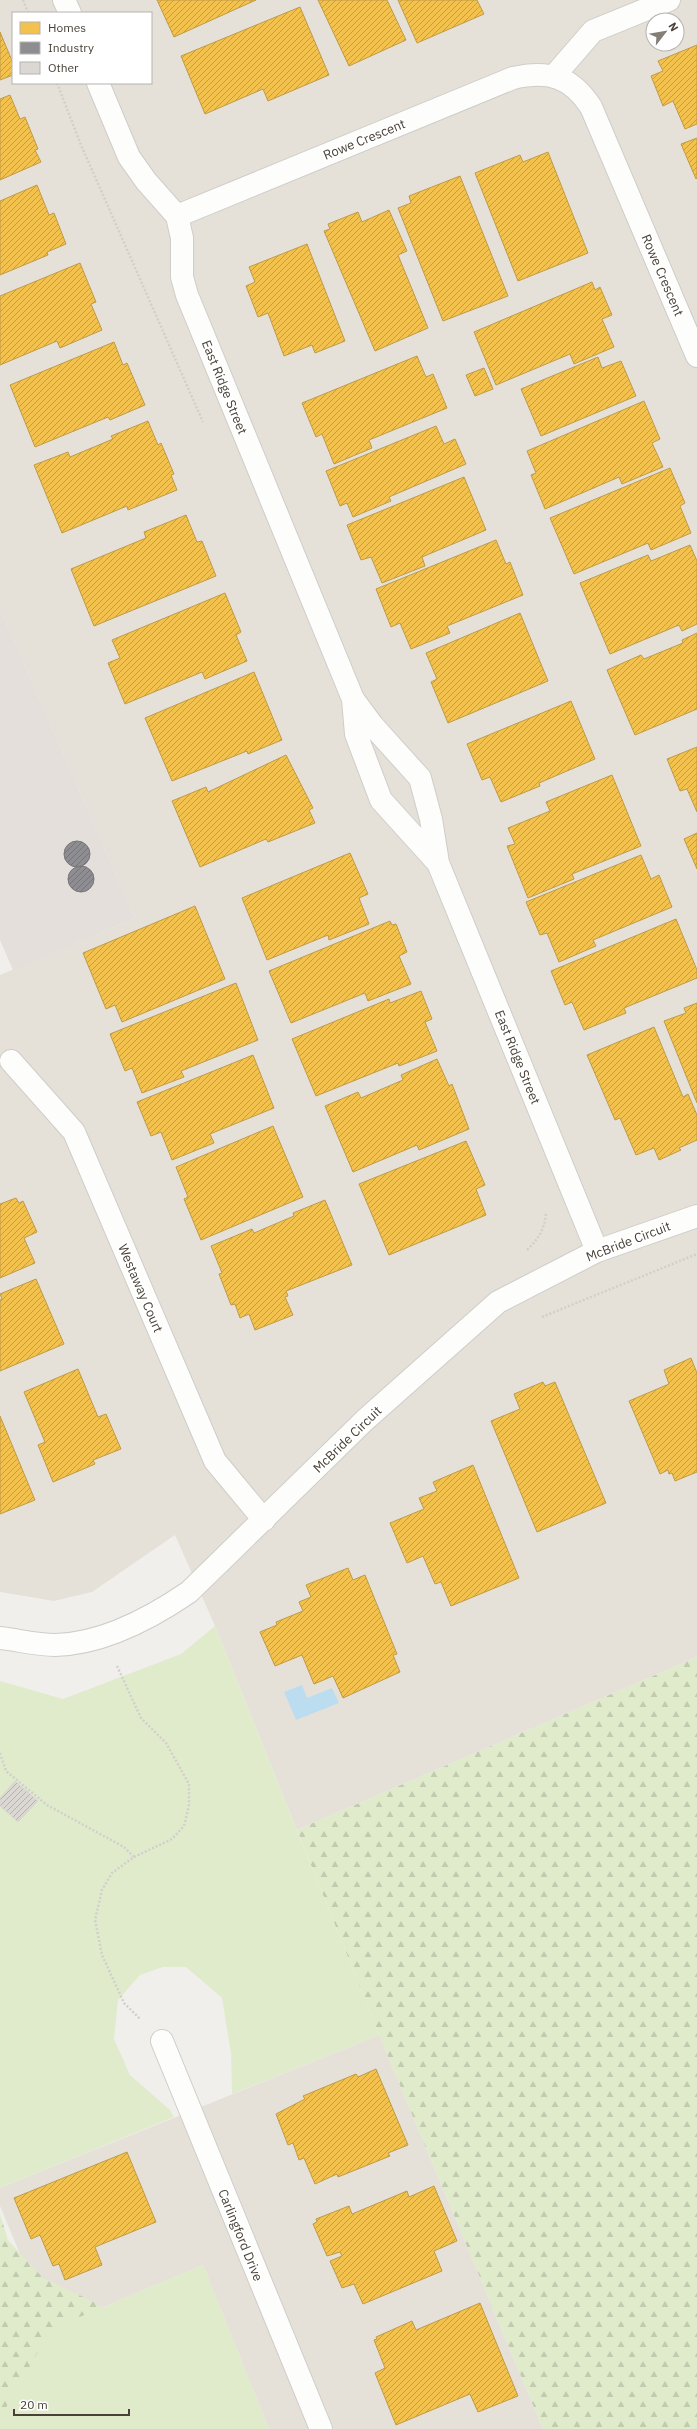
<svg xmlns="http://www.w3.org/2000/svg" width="697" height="2429" font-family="'IBM Plex Sans',sans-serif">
<defs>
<pattern id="forest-firs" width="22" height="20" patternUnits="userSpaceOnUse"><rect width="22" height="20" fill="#e0ebcc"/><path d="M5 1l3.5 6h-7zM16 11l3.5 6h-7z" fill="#c2cbb0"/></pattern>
<pattern id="homes-hatch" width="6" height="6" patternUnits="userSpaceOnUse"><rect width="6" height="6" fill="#f2c14e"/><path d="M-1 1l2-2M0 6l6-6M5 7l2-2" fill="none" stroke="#c69e42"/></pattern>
<pattern id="industry-hatch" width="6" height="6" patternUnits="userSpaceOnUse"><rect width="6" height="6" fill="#8d8d92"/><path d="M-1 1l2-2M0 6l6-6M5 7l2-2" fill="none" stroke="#757578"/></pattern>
<pattern id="building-hatch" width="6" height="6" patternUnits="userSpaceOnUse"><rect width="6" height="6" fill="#dbd8d4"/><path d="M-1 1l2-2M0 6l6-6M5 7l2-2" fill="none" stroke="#b4b1ad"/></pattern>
</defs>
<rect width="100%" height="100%" fill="#f1efec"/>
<path fill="#e5e1d9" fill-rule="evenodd" d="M 0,0 L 697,0 L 697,1657 L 297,1830 L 215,1626 L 175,1535 L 92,1592 L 54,1601 L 0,1592 L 0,975 L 135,918 L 0,609 ZM 13,13 L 151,13 L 151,83 L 13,83 ZM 653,20 L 677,20 L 677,44 L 653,44 Z
M 379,2035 L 543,2429 L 269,2429 L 203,2265 L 51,2329 L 0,2206 L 0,2188 Z"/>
<path fill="#e4dfdb" d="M 0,609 L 135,918 L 13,970 L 0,940 Z"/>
<path fill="url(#forest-firs)" d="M 697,1657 L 697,2429 L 543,2429 L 379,2035 L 297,1830 Z
M 0,2214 L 8,2240 L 43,2278 L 92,2301 L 119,2321 L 0,2429 Z"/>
<path fill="#e0ebcc" d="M 215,1626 L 379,2035 L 232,2094 L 231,2054 L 222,1998 L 186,1967 L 163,1967 L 140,1975 L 118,2000 L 114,2039 L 130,2075 L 170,2110 L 174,2117 L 0,2188 L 0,1681 L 63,1699 L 181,1654 Z
M 203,2265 L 269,2429 L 0,2429 L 0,2418 L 51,2329 Z"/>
<path fill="#bcddf0" d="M 302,1685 L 307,1698 L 332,1688 L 339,1703 L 296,1720 L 284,1692 Z"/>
<path fill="url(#homes-hatch)" stroke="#bf9b47" d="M 157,0 L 256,0 L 174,37 Z
M 318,0 L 387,0 L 406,40 L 349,66 Z
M 398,0 L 477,0 L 484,14 L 417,43 Z
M 300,7 L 329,75 L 268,101 L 263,89 L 205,114 L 181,56 Z
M 0,32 L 13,63 L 13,75 L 0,80 Z
M 697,45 L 697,124 L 685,129 L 673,101 L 663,106 L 651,76 L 663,71 L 658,61 Z
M 10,95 L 20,119 L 25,117 L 38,149 L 35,150 L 41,162 L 0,180 L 0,99 Z
M 697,138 L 697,178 L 696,179 L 681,144 Z
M 548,152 L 588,253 L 518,281 L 475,173 L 520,155 L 523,162 Z
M 460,176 L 508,296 L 443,321 L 398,208 L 411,203 L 409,196 Z
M 37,185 L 49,215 L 54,213 L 66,244 L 47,252 L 48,255 L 0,275 L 0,201 Z
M 389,210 L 407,251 L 398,255 L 428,328 L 375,351 L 324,231 L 330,229 L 328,224 L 358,212 L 362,222 Z
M 307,244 L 345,341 L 315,353 L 312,345 L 284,356 L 268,313 L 258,317 L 246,286 L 255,282 L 249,267 Z
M 80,263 L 96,302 L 91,304 L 102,330 L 60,348 L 57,341 L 0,365 L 0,296 Z
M 592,282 L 595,290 L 600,287 L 612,315 L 602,319 L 614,347 L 574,364 L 570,354 L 496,385 L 474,332 Z
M 114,342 L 123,365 L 127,363 L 145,405 L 110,420 L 108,417 L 35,447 L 10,385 Z
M 417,356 L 426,377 L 433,374 L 447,408 L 369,440 L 372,448 L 334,464 L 322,434 L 316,437 L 302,403 Z
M 598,357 L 602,368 L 621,361 L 636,396 L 541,436 L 521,389 Z
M 484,368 L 493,389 L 475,396 L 466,375 Z
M 644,401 L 660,439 L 652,443 L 663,467 L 622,484 L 619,477 L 545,509 L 531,475 L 536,473 L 527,451 Z
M 148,421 L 158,445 L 161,443 L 174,474 L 171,475 L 177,490 L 128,510 L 127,506 L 62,533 L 34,465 L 68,452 L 70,457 L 113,439 L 111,436 Z
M 436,426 L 444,444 L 455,439 L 466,464 L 389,497 L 391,501 L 353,517 L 347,503 L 340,506 L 326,471 Z
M 670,468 L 685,503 L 680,506 L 691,533 L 651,550 L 648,543 L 574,574 L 550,518 Z
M 464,477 L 486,530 L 422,557 L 425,566 L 382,583 L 371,557 L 361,560 L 347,525 Z
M 186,515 L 197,542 L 202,541 L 216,576 L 94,626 L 71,569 L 146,538 L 144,532 Z
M 496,540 L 506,564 L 510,562 L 523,595 L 447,626 L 450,633 L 411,649 L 400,623 L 391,627 L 376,589 Z
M 690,545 L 697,561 L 697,624 L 682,631 L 679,625 L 610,654 L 580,583 L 648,555 L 651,561 Z
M 225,593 L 241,632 L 236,635 L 247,661 L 205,679 L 202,672 L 125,704 L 108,663 L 120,658 L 112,640 Z
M 520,613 L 548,681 L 448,723 L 431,682 L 437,679 L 426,653 Z
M 697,633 L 697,709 L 635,735 L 607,670 L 641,655 L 644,659 L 683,643 L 682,640 Z
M 254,672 L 282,740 L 248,754 L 247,751 L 172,781 L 145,718 Z
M 571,701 L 595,759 L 539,783 L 540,786 L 501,802 L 490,777 L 482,780 L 467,744 Z
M 697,747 L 697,812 L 687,789 L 680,791 L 667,759 Z
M 286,755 L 313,808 L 309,810 L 315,823 L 268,842 L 266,839 L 200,867 L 172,801 L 206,787 L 208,792 Z
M 612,775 L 641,846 L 572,874 L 574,879 L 528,898 L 507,846 L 515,844 L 508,828 L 550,811 L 546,802 Z
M 697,833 L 697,869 L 684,839 Z
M 350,853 L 368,894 L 359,898 L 369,924 L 329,940 L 328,935 L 267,960 L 242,898 Z
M 641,855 L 651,879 L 659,875 L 672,907 L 593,940 L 596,946 L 559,962 L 547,933 L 540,935 L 526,902 Z
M 195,906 L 225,979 L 122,1022 L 115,1005 L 106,1009 L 83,953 Z
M 676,919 L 697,970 L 697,978 L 624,1008 L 626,1013 L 584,1030 L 572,1002 L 565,1005 L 551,971 Z
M 390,921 L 392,925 L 396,924 L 407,952 L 399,956 L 411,984 L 368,1001 L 365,993 L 291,1023 L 269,971 Z
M 236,983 L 258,1040 L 181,1071 L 184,1077 L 142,1093 L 132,1068 L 125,1071 L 110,1034 Z
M 421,991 L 432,1019 L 425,1022 L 437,1051 L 399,1066 L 398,1063 L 316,1096 L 292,1039 L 389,999 L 390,1003 Z
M 697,1003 L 697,1103 L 664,1021 L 686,1013 L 684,1008 Z
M 654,1027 L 683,1097 L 688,1094 L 697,1115 L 697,1140 L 679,1148 L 681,1150 L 659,1160 L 654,1148 L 636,1155 L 620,1118 L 615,1120 L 587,1055 Z
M 253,1055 L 274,1108 L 210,1134 L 214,1143 L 172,1160 L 161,1132 L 151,1136 L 137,1102 Z
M 437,1059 L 449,1086 L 452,1084 L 469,1129 L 419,1150 L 417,1145 L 353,1172 L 325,1106 L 358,1092 L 361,1098 L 403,1080 L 401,1075 Z
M 273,1126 L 303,1197 L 201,1240 L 184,1199 L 188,1197 L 176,1167 Z
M 466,1141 L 485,1185 L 476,1189 L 486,1215 L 389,1255 L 359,1184 Z
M 16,1198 L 19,1203 L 23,1201 L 37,1232 L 24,1238 L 35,1263 L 0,1278 L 0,1204 Z
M 325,1200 L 352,1265 L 286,1291 L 288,1296 L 285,1297 L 293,1315 L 255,1330 L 249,1314 L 240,1318 L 235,1304 L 231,1305 L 219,1274 L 222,1273 L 211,1246 L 252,1229 L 254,1233 L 294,1216 L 293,1213 Z
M 36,1279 L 64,1344 L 0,1371 L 0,1300 L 2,1299 L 0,1294 Z
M 691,1358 L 697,1373 L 697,1472 L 675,1481 L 672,1473 L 669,1474 L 668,1470 L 660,1474 L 629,1401 L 669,1384 L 664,1370 Z
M 78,1369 L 98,1417 L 106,1414 L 121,1449 L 93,1460 L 95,1464 L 53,1482 L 38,1445 L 45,1442 L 24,1392 Z
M 543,1382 L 545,1386 L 555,1382 L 606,1503 L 537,1532 L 491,1421 L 520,1409 L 514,1394 Z
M 0,1416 L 35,1500 L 0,1514 Z
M 473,1465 L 519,1578 L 451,1606 L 441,1582 L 435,1584 L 423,1556 L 407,1563 L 390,1523 L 424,1509 L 419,1498 L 437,1491 L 433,1482 Z
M 348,1568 L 353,1580 L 365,1575 L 397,1654 L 393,1655 L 400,1672 L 343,1698 L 333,1676 L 314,1684 L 302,1655 L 275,1666 L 260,1632 L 277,1625 L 276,1622 L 303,1611 L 299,1602 L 311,1597 L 306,1585 Z
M 376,2069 L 408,2145 L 388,2153 L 390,2156 L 338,2177 L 337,2174 L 315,2184 L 304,2158 L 299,2160 L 293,2143 L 288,2145 L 276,2114 L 305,2099 L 303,2096 L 356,2074 L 358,2077 Z
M 127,2152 L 156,2222 L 95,2247 L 102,2265 L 65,2280 L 59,2264 L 53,2266 L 40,2235 L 31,2239 L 14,2198 Z
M 434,2186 L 457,2241 L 434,2251 L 442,2271 L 363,2304 L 354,2284 L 342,2288 L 330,2261 L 342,2256 L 340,2252 L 327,2256 L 313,2224 L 317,2222 L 316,2219 L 349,2206 L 352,2214 L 407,2191 L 409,2197 Z
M 480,2303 L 518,2396 L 478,2412 L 470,2394 L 396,2425 L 375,2373 L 385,2368 L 374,2340 L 377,2339 L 376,2337 L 412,2321 L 416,2330 Z"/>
<path fill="url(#industry-hatch)" stroke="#787677" d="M64 854a13 13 0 1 1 26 0a13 13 0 1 1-26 0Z
M68 879a13 13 0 1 1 26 0a13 13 0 1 1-26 0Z"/>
<path fill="url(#building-hatch)" stroke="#dad6d1" d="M 15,1781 L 38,1801 L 18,1822 L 0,1806 L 0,1798 Z"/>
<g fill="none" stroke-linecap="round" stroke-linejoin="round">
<g stroke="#cfcdc9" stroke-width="24">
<path id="minor" d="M 64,0 L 70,13
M 554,76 L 593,31 L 669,0
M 98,83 L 129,157 L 146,181 L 177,216 L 182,238 L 182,277 L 187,295 L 353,699 L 373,726 L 420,778 L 431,819 L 438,863 L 597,1251
M 177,216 L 513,78 C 548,70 571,76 591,107 L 697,356
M 353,699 L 356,734 L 381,800 L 438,863
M 11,1061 L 74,1132 L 215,1461 L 264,1520
M 0,1638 C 18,1640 37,1645 55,1645 C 103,1644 151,1618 189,1592 L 365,1420 L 498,1302 L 597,1251 L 697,1216
M 162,2041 L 321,2429"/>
</g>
<path stroke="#d2cfcb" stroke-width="2.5" stroke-dasharray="2 2" stroke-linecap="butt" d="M 23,0 L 28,13
M 57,83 L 81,145 L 203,422
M 527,1250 C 539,1238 545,1229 546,1212
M 542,1317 L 697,1254
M 117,1666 L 141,1718 L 166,1743 L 189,1784 L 189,1805 L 184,1826 L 172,1839 L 134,1857 L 112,1873 L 102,1890 L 95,1920 L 102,1955 L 124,2003 L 140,2019
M 0,1753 L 6,1771 L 47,1805 L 124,1847 L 134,1857"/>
<use href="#minor" stroke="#fdfdfc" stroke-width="22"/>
</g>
<g text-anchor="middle" stroke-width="4" stroke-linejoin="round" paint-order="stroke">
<g font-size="13" fill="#484137" stroke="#fff">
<text transform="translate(364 139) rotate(-22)" y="5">Rowe Crescent</text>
<text transform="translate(663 275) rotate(67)" y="5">Rowe Crescent</text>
<text transform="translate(225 387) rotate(68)" y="5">East Ridge Street</text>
<text transform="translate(518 1057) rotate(68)" y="5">East Ridge Street</text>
<text transform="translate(628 1241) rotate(-21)" y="5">McBride Circuit</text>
<text transform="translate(141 1288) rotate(67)" y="5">Westaway Court</text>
<text transform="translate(347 1439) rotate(-44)" y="5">McBride Circuit</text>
<text transform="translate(241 2235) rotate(68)" y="5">Carlingford Drive</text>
</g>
</g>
<rect x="12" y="12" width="140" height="72" fill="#ffffff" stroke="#b6b3af"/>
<rect x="20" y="22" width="20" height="12" fill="#f2c14e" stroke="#b6b3af"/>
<text x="48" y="32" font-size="12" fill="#484137">Homes</text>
<rect x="20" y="42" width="20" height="12" fill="#8d8d92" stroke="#b6b3af"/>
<text x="48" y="52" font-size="12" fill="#484137">Industry</text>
<rect x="20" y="62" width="20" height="12" fill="#dbd8d4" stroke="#b6b3af"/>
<text x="48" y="72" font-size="12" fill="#484137">Other</text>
<g transform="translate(665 32) rotate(59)"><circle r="19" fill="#ffffff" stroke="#b6b3af"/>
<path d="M0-3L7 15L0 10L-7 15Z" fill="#837e76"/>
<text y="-6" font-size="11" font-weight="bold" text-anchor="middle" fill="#484137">N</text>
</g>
<path d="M14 2409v6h115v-6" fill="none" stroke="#484137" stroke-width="2"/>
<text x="20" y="2409" font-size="12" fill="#484137" stroke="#ffffff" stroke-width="3" paint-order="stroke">20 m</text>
</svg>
